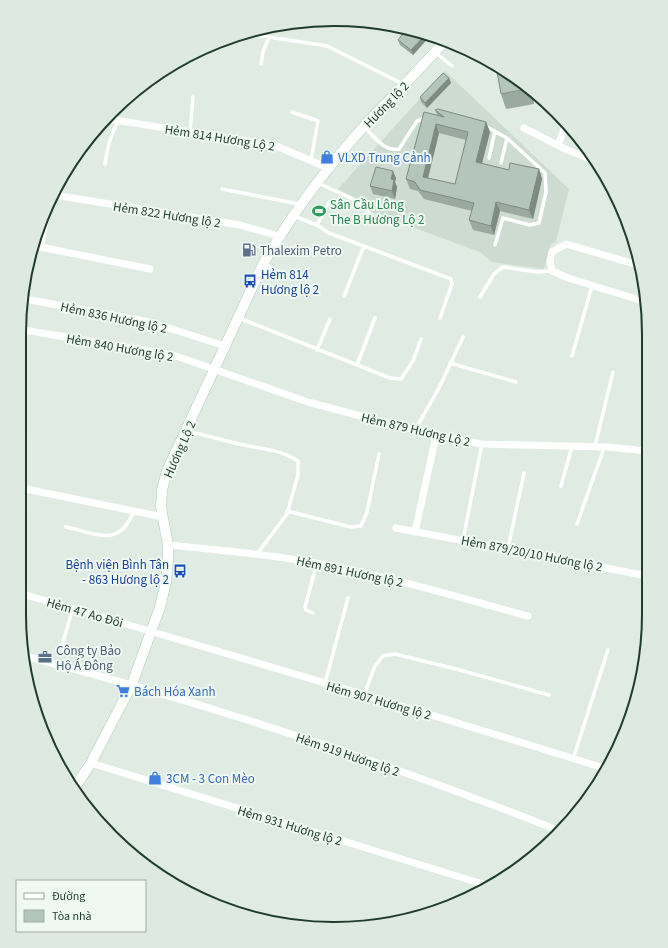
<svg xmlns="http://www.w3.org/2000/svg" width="668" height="948" font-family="'Source Sans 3',sans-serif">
<rect width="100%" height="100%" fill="#dfebe3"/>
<path fill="#cddbd1" d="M 445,71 L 569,189 L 556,242 L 551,244 L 544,269 L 492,262 L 480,252 L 371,212 L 363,202 L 338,189 Z"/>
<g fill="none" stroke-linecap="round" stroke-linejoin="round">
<g stroke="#b1ccbc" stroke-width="11">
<path id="secondary" d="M 73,790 L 91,763 L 132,684 L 160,607 L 166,582 L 168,560 L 168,545 L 161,507 L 162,490 L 167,471 L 263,264 C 290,217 322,174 357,134 C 386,102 417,73 445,41"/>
</g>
<path stroke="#fff" stroke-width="3.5" d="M 243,33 L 327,46 L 403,84
M 436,53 L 452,66
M 261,64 L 263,52 L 269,37
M 292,112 L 318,121 L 311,160
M 485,126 L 507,138 L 545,173 L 546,192 L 539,223 L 530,225 L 503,218 L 495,245
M 364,127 C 374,136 384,152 399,149 L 417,121 L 426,118
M 190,132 L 193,97
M 489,158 L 495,131
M 501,163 L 507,138
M 105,164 C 107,148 110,134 119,121
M 318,183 L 359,202 L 372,217 L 386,220
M 222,189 L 299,204
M 294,216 L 317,225 L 329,233 L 451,279 L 452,284 L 440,318
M 317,225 L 329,202
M 264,264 L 296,279
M 344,296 L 364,246
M 480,297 L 494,274 L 503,267 L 537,272 L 552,271
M 239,318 L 390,378 L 401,379 L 413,361 L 421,339
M 317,350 L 330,319
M 572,356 L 592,286
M 450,363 L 516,382
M 357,365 L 375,318
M 415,430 L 439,388 L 463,337
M 187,431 C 206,435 225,441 244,445 C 263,449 281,450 298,461 L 298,475 L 287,514 L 257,554
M 595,446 L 613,372
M 561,486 L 572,446
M 287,511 L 351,527 L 361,526 L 367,512 L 379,454
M 577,524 L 604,448
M 66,527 C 98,534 119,548 134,511
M 463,540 L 482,444
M 508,548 L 524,473
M 313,613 L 306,610 L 305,607 L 317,563
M 62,645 L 73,608
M 325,683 L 348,598
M 364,695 L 375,666 L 383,656 L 395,654 L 460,670 L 549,695
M 573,759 L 608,650"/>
<path stroke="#fff" stroke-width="7" d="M 108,119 L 274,145 L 328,168
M 524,128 L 565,149 L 593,160
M 558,145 L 567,122
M 54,195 L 240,225 L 279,236
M 35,246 L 150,269
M 41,247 L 45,220
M 638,265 L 566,244 L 552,252 L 550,261 L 552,271 L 568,278 L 646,302
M 25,299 L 150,322 L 225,346
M 24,330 L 173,355 L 308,402 L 436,436 L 482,444 L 607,447 L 647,451
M 21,488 L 163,517
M 396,528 L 648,576
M 415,532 L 436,436
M 168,545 C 217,550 267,554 316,563 C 388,576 458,597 528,616
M 19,593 C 216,650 412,708 607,769
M 25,656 C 206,703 386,762 560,831
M 91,763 L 489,886"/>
<use href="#secondary" stroke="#fff" stroke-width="10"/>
</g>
<path fill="#9baaa1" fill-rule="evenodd" d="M 415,30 L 431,35 L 413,55 L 400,45 L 398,40 Z
M 449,78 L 451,83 L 427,108 L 421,102 L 420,97 Z
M 531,89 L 534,104 L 506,109 L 501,94 Z
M 435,110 L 486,122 L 490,132 L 482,163 L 509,170 L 539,169 L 542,179 L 533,219 L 500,211 L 494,235 L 473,230 L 469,220 L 472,211 L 424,199 L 418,191 L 410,189 L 406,179 L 438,116 ZM 439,133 L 466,140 L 455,184 L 428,178 Z
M 396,178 L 395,182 L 397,187 L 395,199 L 373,194 L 370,186 Z"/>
<path fill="#7e8b83" d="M 426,34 L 431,35 L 413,55 L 411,50 Z
M 449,78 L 451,83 L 427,108 L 425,103 Z
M 528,86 L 531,89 L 534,104 L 528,89 Z
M 486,122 L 490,132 L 480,171 L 476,162 Z
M 436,124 L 439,133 L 426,186 L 423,177 Z
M 539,169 L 542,179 L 533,219 L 529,210 Z
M 393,171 L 396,178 L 395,182 L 397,187 L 395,199 L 392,191 L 391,179 Z
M 496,202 L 500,211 L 494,235 L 491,226 Z"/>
<path fill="#b4c6bb" stroke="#7e8b83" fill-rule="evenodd" d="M 407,28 L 415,30 L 426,34 L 411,50 L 398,40 Z
M 496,66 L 526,84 L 528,86 L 528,89 L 501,94 Z
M 443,73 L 449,78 L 425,103 L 420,97 Z
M 438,109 L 486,122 L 476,162 L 509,170 L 510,163 L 539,169 L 529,210 L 496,202 L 491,226 L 469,220 L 474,203 L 420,190 L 415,182 L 406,179 L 424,112 L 444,117 L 435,110 ZM 436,124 L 468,132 L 455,184 L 423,177 Z
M 376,167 L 393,171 L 391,179 L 394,180 L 392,191 L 370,186 Z"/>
<defs>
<g id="shop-bare" transform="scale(1.08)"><path d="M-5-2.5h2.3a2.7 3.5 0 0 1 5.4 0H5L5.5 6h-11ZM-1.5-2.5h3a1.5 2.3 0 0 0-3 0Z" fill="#3f7fe0" stroke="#eff8f2" stroke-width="2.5" paint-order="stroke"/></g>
<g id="stadium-bare" transform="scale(1.08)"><path d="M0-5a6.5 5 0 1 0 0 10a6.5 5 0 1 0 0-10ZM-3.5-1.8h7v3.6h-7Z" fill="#2e9e5b" stroke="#eff8f2" stroke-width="2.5" paint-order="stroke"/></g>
<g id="fuel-bare" transform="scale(1.08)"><path d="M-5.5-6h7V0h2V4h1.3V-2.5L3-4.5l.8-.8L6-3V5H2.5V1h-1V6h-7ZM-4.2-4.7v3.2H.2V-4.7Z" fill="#5c6f8a" stroke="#eff8f2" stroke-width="2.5" paint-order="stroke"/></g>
<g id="bus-bare" transform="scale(1.08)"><path d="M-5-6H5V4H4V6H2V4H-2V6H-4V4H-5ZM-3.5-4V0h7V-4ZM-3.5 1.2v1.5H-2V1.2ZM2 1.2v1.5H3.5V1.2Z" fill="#1a4fb4" stroke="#eff8f2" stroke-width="2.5" paint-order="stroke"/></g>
<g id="office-bare" transform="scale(1.08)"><path d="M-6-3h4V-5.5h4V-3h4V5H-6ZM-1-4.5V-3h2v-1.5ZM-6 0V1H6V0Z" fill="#5c6f8a" stroke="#eff8f2" stroke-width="2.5" paint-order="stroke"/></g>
<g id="supermarket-bare" transform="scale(1.08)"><path d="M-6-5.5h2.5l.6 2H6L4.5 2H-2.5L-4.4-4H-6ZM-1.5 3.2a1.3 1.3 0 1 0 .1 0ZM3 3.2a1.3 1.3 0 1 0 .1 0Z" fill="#3f7fe0" stroke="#eff8f2" stroke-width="2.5" paint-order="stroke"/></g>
</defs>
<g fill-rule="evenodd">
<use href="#shop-bare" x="327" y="157"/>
<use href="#stadium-bare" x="319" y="211"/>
<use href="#fuel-bare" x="249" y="250"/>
<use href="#bus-bare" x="250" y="281"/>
<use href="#bus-bare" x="180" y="571"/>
<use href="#office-bare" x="45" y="657"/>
<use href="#supermarket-bare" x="123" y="691"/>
<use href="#shop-bare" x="155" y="778"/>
</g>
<g text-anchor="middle" stroke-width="4" stroke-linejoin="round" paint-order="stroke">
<g font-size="13" fill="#1f3c2d" stroke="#eff8f2">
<text transform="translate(386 104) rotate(-46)" y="5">Hương lộ 2</text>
<text transform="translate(220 137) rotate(9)" y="5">Hẻm 814 Hương Lộ 2</text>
<text transform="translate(167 214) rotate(9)" y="5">Hẻm 822 Hương lộ 2</text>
<text transform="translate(114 317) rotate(12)" y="5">Hẻm 836 Hương lộ 2</text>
<text transform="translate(120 347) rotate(10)" y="5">Hẻm 840 Hương lộ 2</text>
<text transform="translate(416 429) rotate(13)" y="5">Hẻm 879 Hương Lộ 2</text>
<text transform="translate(179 449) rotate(-66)" y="5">Hương Lộ 2</text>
<text transform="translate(532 553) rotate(11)" y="5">Hẻm 879/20/10 Hương lộ 2</text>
<text transform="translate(350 571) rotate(12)" y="5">Hẻm 891 Hương lộ 2</text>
<text transform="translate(85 612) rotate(16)" y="5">Hẻm 47 Ao Đôi</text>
<text transform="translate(379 700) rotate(16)" y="5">Hẻm 907 Hương lộ 2</text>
<text transform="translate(348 754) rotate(19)" y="5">Hẻm 919 Hương lộ 2</text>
<text transform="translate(290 825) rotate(17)" y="5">Hẻm 931 Hương lộ 2</text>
</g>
<g font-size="13" fill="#366cbe" stroke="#eff8f2" text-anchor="start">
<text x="338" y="162">VLXD Trung Cảnh</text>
<text x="134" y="696">Bách Hóa Xanh</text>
<text x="166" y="783">3CM - 3 Con Mèo</text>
</g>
<g font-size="13" fill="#27864d" stroke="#eff8f2" text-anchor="start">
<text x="330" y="209">Sân Cầu Lông<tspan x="330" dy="15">The B Hương Lộ 2</tspan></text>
</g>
<g font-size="13" fill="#4e5e75" stroke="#eff8f2" text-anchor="start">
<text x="260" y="255">Thalexim Petro</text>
<text x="56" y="655">Công ty Bảo<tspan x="56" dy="15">Hộ Á Đông</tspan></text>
</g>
<g font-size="13" fill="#164399" stroke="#eff8f2" text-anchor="start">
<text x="261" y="279">Hẻm 814<tspan x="261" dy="15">Hương lộ 2</tspan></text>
<text x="169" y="569" text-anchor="end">Bệnh viện Bình Tân<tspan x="169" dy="15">- 863 Hương lộ 2</tspan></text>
</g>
</g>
<path d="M0 0H668V948H0ZM334 26H334A308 308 0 0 1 642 334V614A308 308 0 0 1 334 922H334A308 308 0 0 1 26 614V334A308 308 0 0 1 334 26Z" fill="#dee9e2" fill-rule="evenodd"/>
<path fill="none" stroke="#1f3c2d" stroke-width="2" d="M334 26H334A308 308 0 0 1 642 334V614A308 308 0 0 1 334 922H334A308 308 0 0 1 26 614V334A308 308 0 0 1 334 26Z"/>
<rect x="16" y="880" width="130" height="52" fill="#eff8f2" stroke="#9cada3"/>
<rect x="24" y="893" width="20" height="6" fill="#ffffff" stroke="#9cada3"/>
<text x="52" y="900" font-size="12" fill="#1f3c2d">Đường</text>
<rect x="24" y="910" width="20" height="12" fill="#b4c6bb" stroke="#9cada3"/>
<text x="52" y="920" font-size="12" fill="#1f3c2d">Tòa nhà</text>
</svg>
